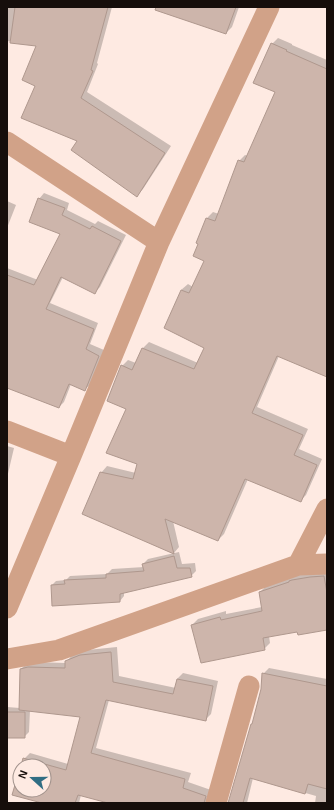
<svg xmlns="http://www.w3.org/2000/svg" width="334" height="810" font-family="Arial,sans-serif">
<rect width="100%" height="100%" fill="#feeae2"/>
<path fill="#0003" d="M 7,7 L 112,7 L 97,63 L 98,64 L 87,92 L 171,146 L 143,189 L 137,195 L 79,141 L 36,85 L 37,45 L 7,41 Z
M 181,7 L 239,7 L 232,27 L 226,33 Z
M 278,38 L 292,44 L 292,45 L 327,60 L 327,375 L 279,356 L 257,407 L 308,429 L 299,449 L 322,459 L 306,495 L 300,501 L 248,479 L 224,534 L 218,540 L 173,521 L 179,547 L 174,553 L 101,473 L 107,466 L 136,473 L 139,464 L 127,408 L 122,366 L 128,360 L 136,363 L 142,349 L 149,342 L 198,363 L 205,347 L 181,290 L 188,284 L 193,287 L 205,260 L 200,243 L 197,242 L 207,218 L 213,212 L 219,214 L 239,161 L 245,155 L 248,156 L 276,92 L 272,44 Z
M 44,193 L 69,203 L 67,210 L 95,224 L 98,221 L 126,235 L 100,287 L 95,292 L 63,277 L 50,303 L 98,323 L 90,344 L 104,350 L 90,385 L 84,390 L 71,384 L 64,402 L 59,407 L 7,387 L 7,268 L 38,280 L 61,233 L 39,199 Z
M 7,201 L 16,205 L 7,228 Z
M 7,446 L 14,448 L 7,478 Z
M 179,552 L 182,564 L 195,563 L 196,571 L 191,576 L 124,592 L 124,596 L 120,601 L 52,585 L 56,581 L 66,580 L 70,576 L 107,574 L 112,569 L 144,567 L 143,564 L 148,559 Z
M 327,571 L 327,632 L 326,629 L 298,631 L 269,636 L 270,643 L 264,649 L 192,625 L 198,619 L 226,611 L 226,614 L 262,607 L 260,592 L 266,586 L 296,575 Z
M 117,647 L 119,676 L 176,688 L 177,679 L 183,673 L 218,681 L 211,714 L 205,720 L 109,700 L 96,748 L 191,773 L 188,782 L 211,790 L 212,803 L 112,803 L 81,795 L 79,803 L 45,803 L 14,794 L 20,772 L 20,790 L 44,790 L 44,766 L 22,766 L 24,759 L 30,753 L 68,764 L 81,716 L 30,710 L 29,732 L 24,737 L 7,737 L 7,707 L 20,708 L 21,669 L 27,663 L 35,662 L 66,663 L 72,655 L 87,650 Z
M 269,668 L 327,679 L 327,803 L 315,803 L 316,796 L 253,778 L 247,803 L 230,803 L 252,724 L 254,722 L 262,689 L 263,674 Z"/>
<path fill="#cdb5ab" stroke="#af988e" d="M 15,7 L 108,7 L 91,70 L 93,71 L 81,98 L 165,153 L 137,197 L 71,150 L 77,141 L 21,118 L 35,86 L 22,80 L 36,46 L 10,43 Z
M 156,7 L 236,7 L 226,34 L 155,10 Z
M 271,43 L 287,50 L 286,51 L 327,69 L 327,377 L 277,356 L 252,413 L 303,435 L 294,455 L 317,465 L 301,502 L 245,479 L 218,541 L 165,519 L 174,554 L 82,514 L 100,472 L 133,479 L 137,464 L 106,453 L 126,409 L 107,401 L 121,365 L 132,370 L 142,348 L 194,369 L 204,348 L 164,328 L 181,290 L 189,293 L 204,261 L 193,256 L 198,244 L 196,243 L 206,218 L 215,221 L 238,160 L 244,162 L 275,92 L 253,83 Z
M 38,198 L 65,208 L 62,215 L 90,229 L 92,226 L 121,241 L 95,294 L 61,277 L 46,309 L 94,329 L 86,349 L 99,356 L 85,391 L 69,384 L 59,408 L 7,388 L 7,275 L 34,285 L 60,234 L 29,222 Z
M 174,556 L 177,568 L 190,568 L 192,577 L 120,594 L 120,602 L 52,606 L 51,585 L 65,584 L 64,580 L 106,578 L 106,574 L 144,571 L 142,564 Z
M 324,576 L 327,593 L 327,630 L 298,635 L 297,632 L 263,638 L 265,650 L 201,663 L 191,625 L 220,617 L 221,620 L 262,611 L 259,592 L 289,582 L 289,581 L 292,580 L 310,577 Z
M 111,652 L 113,682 L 173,694 L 177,679 L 213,686 L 206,721 L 106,700 L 91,753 L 185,779 L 183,788 L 206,796 L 204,803 L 108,803 L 78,795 L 75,803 L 42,803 L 12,795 L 20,768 L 20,790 L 44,790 L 44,766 L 21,766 L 23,758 L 66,770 L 80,717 L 19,710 L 20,669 L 28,667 L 65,668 L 65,661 L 80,655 Z
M 262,673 L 327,686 L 327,789 L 308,784 L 305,794 L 250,778 L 243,803 L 228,803 L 251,724 L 252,724 L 261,689 Z
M 7,712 L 25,712 L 25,738 L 7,738 Z"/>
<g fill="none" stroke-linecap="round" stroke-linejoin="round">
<path stroke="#d1a288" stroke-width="21" d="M 7,142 L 159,242
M 7,431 L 71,456
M 298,565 L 327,509
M 7,608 L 71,456 L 159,242 L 269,7
M 7,659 L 59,650 L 298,565 L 327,564
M 216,803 L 249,686"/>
</g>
<rect width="334" height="810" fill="none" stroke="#160e0b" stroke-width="16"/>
<g transform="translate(32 778) rotate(291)"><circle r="19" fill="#feeae2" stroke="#a1928c"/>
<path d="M0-3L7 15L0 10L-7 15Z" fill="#306d83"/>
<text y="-6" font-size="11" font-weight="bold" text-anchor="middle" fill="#160e0b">N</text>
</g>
</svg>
